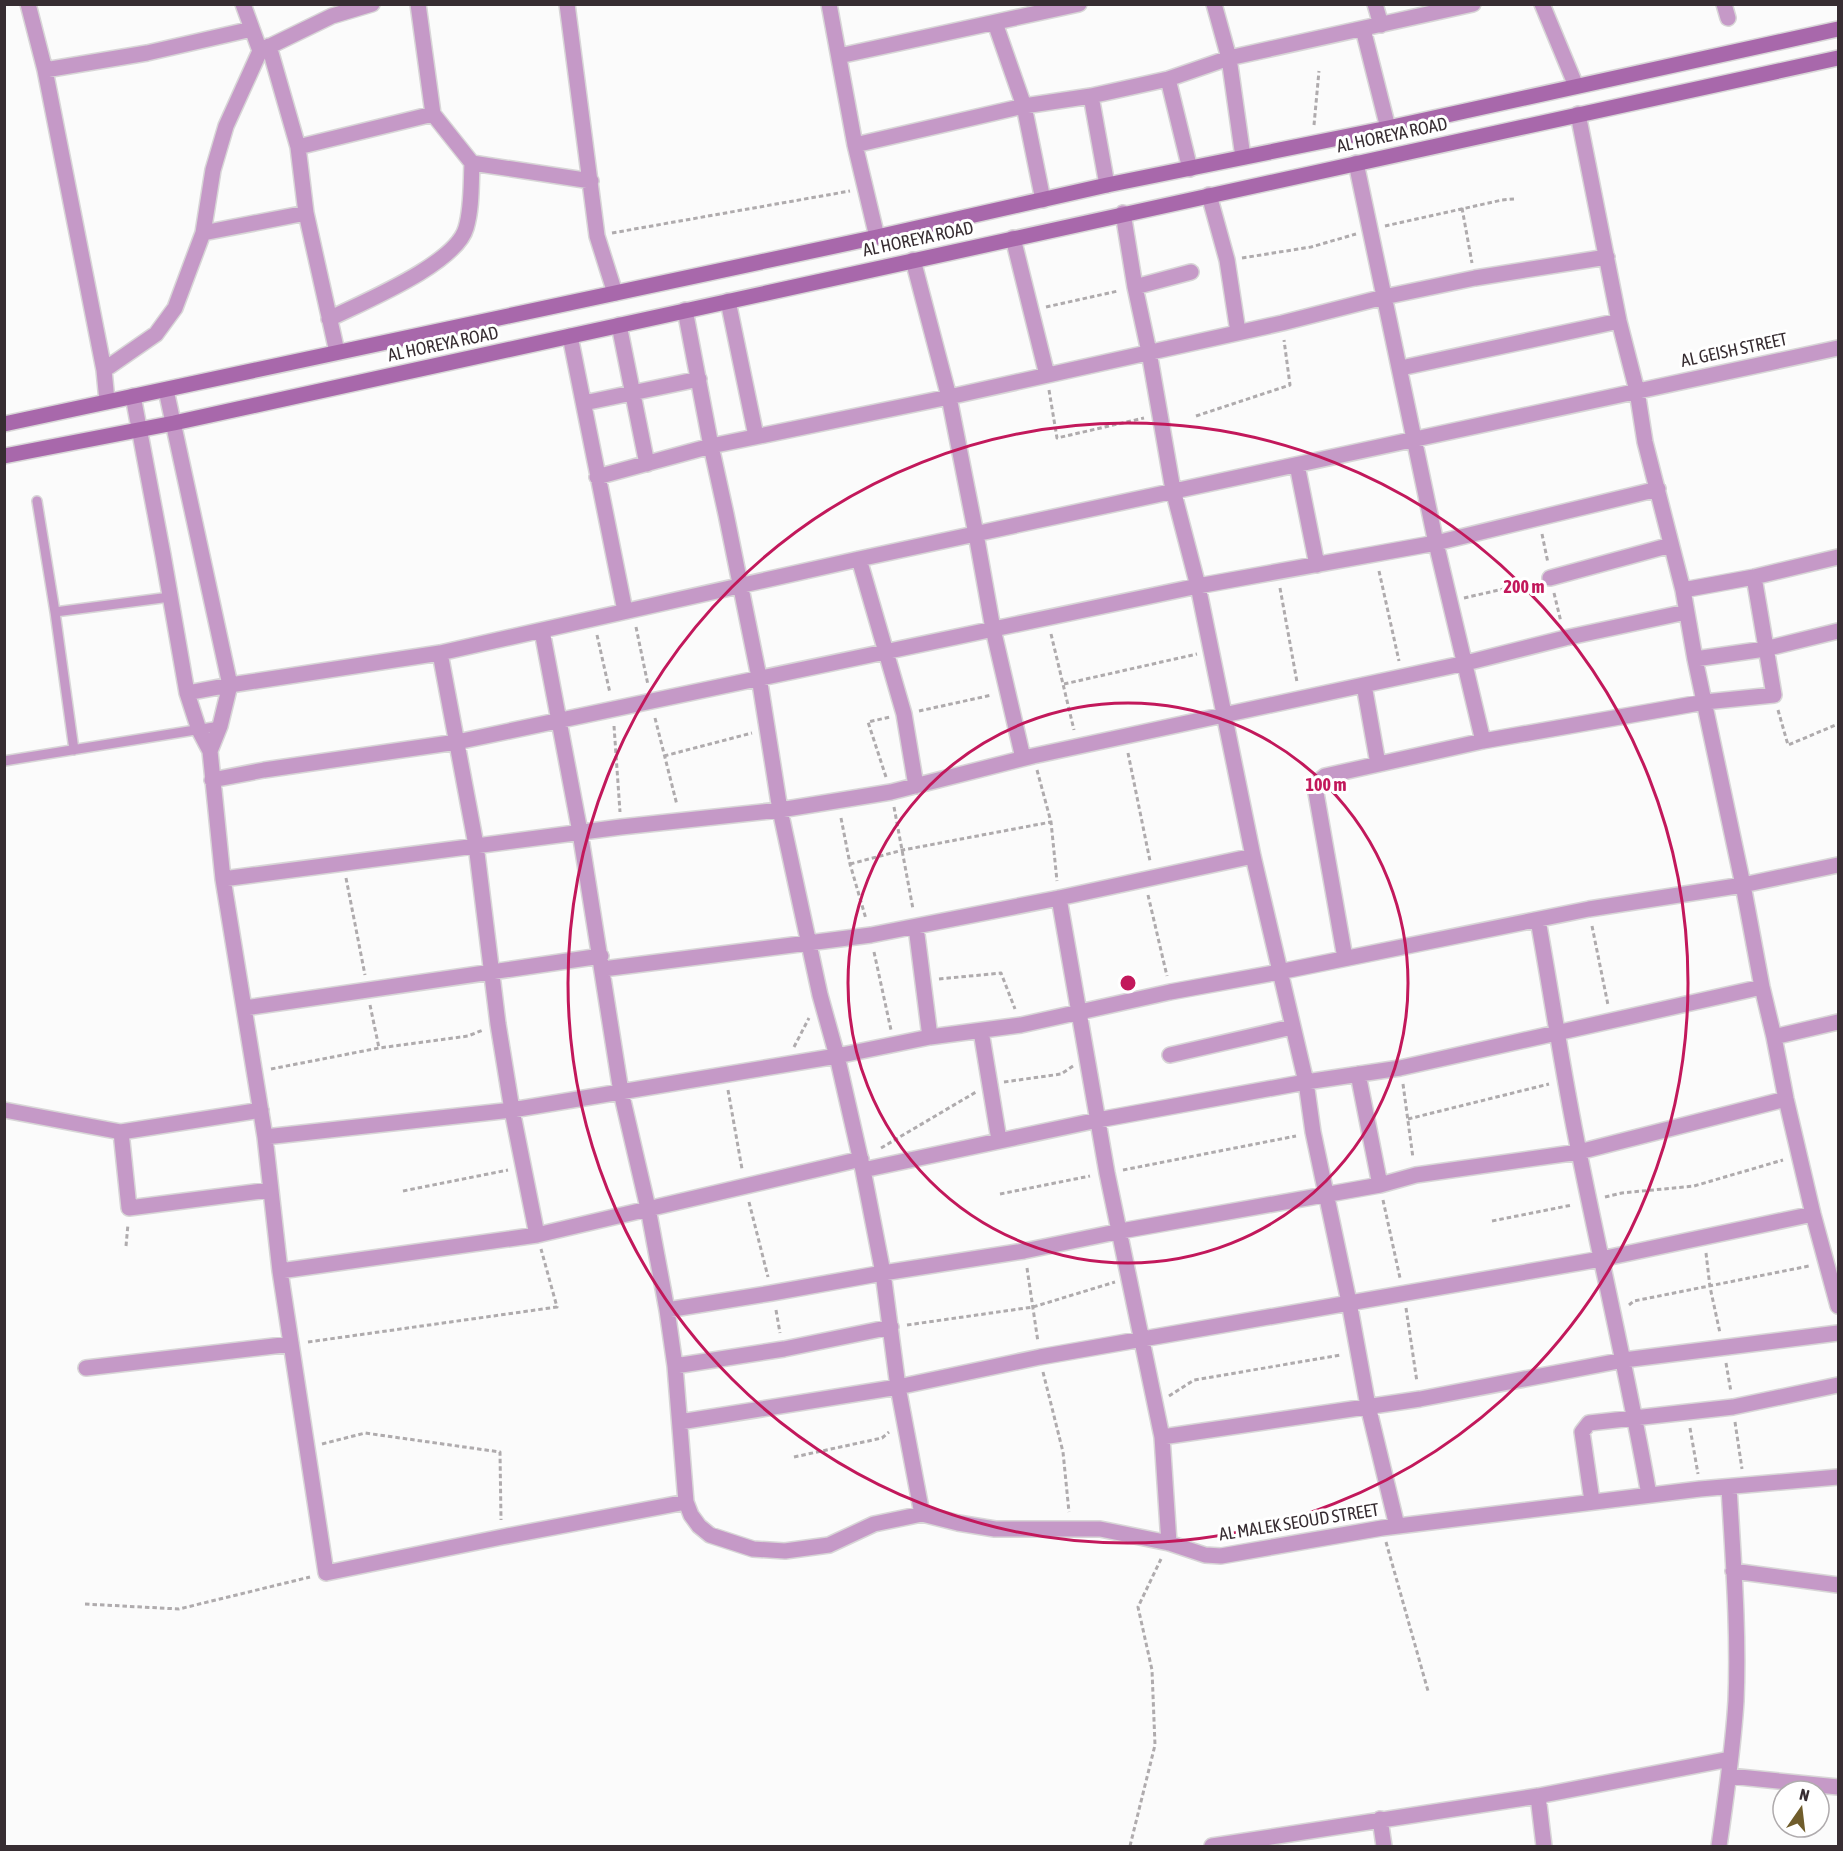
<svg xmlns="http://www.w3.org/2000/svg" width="1843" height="1851" font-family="'Asap Condensed',sans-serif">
<rect width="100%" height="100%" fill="#fbfbfb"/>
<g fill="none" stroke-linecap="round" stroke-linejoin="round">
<g stroke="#d8d6d7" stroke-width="12">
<path id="lane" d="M 37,501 L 55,612 L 74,750
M 55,612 L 170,597
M 4,761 L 220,726"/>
</g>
<g stroke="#d8d6d7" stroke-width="18">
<path id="street" d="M 28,4 L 45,70 L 104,370 L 156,334 L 175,308 L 203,233 L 213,170 L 226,126 L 260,51 L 332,16 L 372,4
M 243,4 L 260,51
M 567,4 L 597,236 L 615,293
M 829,4 L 855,145 L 877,237
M 1214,4 L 1229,58 L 1243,157
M 1375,4 L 1381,25
M 1542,4 L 1576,86
M 1724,4 L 1728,18
M 995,23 L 1024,106 L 1043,200
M 1363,29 L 1388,128
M 269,46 L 298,147
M 839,56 L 1079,4
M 45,70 L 147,53 L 252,29
M 1168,79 L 1190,169
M 1091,96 L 1107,185
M 1578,114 L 1619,321 L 1637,391 L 1645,442 L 1683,590 L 1695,659 L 1743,885 L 1762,987 L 1774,1037 L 1786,1099 L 1813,1214 L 1838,1306
M 855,145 L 1024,106 L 1091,96 L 1168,79 L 1229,58 L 1473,4
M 472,163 L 591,181
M 1356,163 L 1436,543 L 1483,741
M 1209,195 L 1227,260 L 1238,332
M 1123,213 L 1135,287 L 1149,352 L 1173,490 L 1198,586 L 1253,856 L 1306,1082 L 1313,1132 L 1349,1302 L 1368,1406 L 1397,1526
M 203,233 L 306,213
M 1013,238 L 1047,375
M 913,260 L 949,397 L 976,534 L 993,629 L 1023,758
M 1135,287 L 1191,272
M 728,301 L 756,436
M 685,310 L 711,446 L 726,514 L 759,677 L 780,810 L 820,995 L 837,1056 L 863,1170 L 883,1273 L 898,1387 L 922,1514
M 329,319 C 363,302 456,264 466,228 C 472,208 471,184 472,163 L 433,114 L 418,4
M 619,325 L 647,464
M 570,336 L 625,611
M 337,352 L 306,213 L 298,147 L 433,114
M 1401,368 L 1619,321
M 104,370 L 107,401
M 166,390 L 230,685 L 220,726 L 210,751
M 133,396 L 163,555 L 187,693 L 199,730 L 210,751 L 223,879 L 265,1137 L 280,1271 L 326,1573 L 502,1537 L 686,1502
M 584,403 L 699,379
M 1297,465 L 1317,565
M 597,477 L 711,446 L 949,397 L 1282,323 L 1384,297 L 1475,278 L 1607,257
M 859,559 L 904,714 L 916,786
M 1550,578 L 1671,545
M 1683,590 L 1754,577 L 1838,557
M 542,631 L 580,832 L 621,1092 L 648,1208 L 667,1310 L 675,1366 L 686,1502 L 691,1515 L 699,1526 L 710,1535 L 753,1549 L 785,1551 L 829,1545 L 874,1524 L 922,1514 L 958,1523 L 995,1529 L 1100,1529 L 1169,1543 L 1205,1555 L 1221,1556 L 1382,1528 L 1700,1489 L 1838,1477
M 440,653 L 476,845 L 498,1024 L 512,1110 L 537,1235
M 1695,659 L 1765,649 L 1838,631
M 1364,685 L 1378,764
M 187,693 L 230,685 L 440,653 L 859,559 L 1838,348
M 212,780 L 264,770 L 457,742 L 1198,586 L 1436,543 L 1658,489
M 223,879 L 621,827 L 780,810 L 891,792 L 1033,756 L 1466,663 L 1565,638 L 1686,612
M 1059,898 L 1107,1173 L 1162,1437 L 1169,1543
M 1538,920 C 1552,997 1563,1075 1579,1152 C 1602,1267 1629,1380 1649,1495
M 916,927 L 930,1037
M 1345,958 L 1316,793 C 1315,785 1318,781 1325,776 L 1483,741 L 1705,702 L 1774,695 L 1754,577
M 603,969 L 871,935 L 1059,898 L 1253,856
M 245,1008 L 601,956
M 981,1031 L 999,1140
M 1774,1037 L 1838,1022
M 1170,1055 L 1292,1027
M 1358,1074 L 1380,1185
M 4,1110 L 121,1132 L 261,1110
M 121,1132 L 129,1208 L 270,1190
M 265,1137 L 512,1110 L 837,1056 L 930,1037 L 1021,1025 L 1170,992 L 1279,972 L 1589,909 L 1743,885 L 1838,865
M 863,1170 L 1098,1120 L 1306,1082 L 1400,1068 L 1762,987
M 280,1271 L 537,1235 L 861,1159
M 667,1310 L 772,1293 L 883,1273 L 1024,1251 L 1121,1231 L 1380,1185 L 1416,1175 L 1579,1152 L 1786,1099
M 675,1366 L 784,1349 L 891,1327
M 86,1368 L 291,1344
M 680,1422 L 898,1387 L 1040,1357 L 1601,1259 L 1813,1214
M 1162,1437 L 1420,1399 L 1624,1360 L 1838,1333
M 1592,1501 L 1582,1432 L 1589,1423 L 1733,1407 L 1838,1385
M 1733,1571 L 1838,1585
M 1729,1776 L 1838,1787
M 1538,1796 L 1544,1846
M 1380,1819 L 1384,1846
M 1212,1846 L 1538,1796 L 1730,1759
M 1719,1846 C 1726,1798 1733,1750 1736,1701 C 1739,1631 1733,1557 1729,1487"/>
</g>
<g stroke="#d8d6d7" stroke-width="18">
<path id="secondary" d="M 4,424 L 877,237 L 1107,185 L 1388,128 L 1838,29
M 4,456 L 174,423 L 1838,58"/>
</g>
<path stroke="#afabad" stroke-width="3" stroke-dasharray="4.5 3" stroke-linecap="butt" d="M 1314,125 L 1319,71
M 1462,208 L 1472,263
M 1385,226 L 1502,200 L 1514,199
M 612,233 L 850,191
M 1242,258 L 1311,247 L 1356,234
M 1046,307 L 1118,291
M 1049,390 L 1057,438 L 1144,418
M 1196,416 L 1290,385 L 1284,340
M 1542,534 L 1548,563
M 1379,571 L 1399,661
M 1280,588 L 1297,682
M 1554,593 L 1561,622
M 1464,598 L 1534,582
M 636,627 L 648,685
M 1051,634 L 1074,730
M 597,635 L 610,693
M 1064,684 L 1197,654
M 1778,710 L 1788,745 L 1838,724
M 919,711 L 992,695
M 655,718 L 677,805
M 614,726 L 620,812
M 1128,753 L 1150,861
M 664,756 L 752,733
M 1037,770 L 1051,822 L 1057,881
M 886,777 L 868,722 L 890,717
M 894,807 L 913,909
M 841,818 L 850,864 L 866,919
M 850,864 L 903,850 L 1051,822
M 346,878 L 365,975
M 1148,895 L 1167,976
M 1592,926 L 1608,1005
M 874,952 L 891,1030
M 939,979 L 1001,973 L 1015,1009
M 370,1005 L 379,1048
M 794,1047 L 809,1018
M 271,1069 L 379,1048 L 468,1036 L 483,1030
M 1004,1082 L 1061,1074 L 1073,1066
M 1403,1084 L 1413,1158
M 728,1090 L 742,1169
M 1408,1119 L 1549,1084
M 881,1148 L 976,1092
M 1123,1170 L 1296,1136
M 403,1191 L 508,1170
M 1000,1194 L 1090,1176
M 1605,1197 L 1622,1193 L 1694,1186 L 1783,1160
M 1383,1200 L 1400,1278
M 749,1202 L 768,1277
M 1492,1221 L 1572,1205
M 126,1246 L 128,1224
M 1706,1253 L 1710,1287 L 1720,1333
M 1027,1268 L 1038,1342
M 1629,1305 L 1634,1301 L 1809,1266
M 1406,1308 L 1417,1382
M 776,1310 L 780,1333
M 907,1325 L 1033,1307 L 1115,1282
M 308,1342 L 557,1307 L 541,1249
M 1726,1363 L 1731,1392
M 1043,1372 L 1063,1452 L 1069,1512
M 1169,1396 L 1194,1380 L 1341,1355
M 1735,1422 L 1742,1469
M 1690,1428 L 1698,1474
M 322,1444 L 365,1433 L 500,1452 L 501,1520
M 794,1457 L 882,1438 L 889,1432
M 1386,1542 L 1428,1691
M 85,1604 L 179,1609 L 310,1577
M 1130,1846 L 1155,1745 L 1152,1670 L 1138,1607 L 1161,1559"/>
<use href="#lane" stroke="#c599c7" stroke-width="9"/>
<use href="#street" stroke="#c599c7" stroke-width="15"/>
<use href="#secondary" stroke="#a868ab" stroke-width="15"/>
</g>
<g fill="none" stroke="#c2185b" stroke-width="3">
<circle cx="1128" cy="983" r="280"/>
<circle cx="1128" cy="983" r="560"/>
</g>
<g text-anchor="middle" stroke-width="6" stroke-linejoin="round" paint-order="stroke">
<g font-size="18" fill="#372d32" stroke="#fff">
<text transform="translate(1392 135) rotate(-12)" y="6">AL HOREYA ROAD</text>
<text transform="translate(918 239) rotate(-12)" y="6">AL HOREYA ROAD</text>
<text transform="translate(443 344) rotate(-12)" y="6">AL HOREYA ROAD</text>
<text transform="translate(1734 350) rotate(-12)" y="6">AL GEISH STREET</text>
<text transform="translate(1299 1522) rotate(-9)" y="6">AL MALEK SEOUD STREET</text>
</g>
</g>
<circle cx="1128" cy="983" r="9" fill="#c2185b" stroke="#fff" stroke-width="3"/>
<g font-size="18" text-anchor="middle" font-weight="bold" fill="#c2185b" stroke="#fff" stroke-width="6" stroke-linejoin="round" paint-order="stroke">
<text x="1524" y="593">200 m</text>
<text x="1326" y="791">100 m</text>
</g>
<rect width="1843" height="1851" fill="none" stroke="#372d32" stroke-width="12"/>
<g transform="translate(1801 1809) rotate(14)"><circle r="28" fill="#ffffff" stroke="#afabad" stroke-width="1.5"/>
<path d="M0-4.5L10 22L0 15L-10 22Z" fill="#705d2c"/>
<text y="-9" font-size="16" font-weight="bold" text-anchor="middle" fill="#372d32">N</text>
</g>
</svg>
